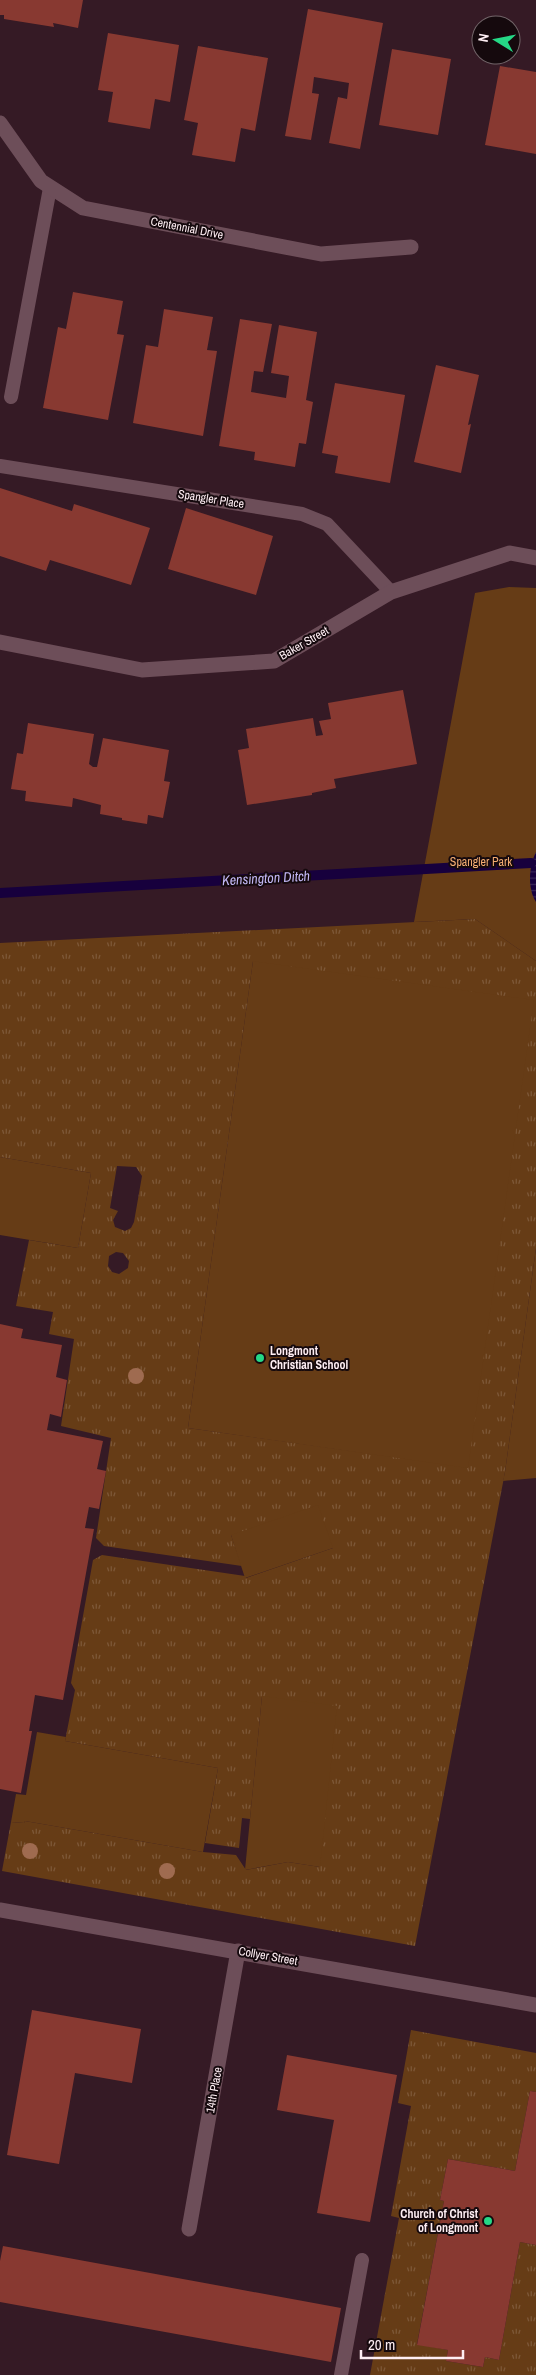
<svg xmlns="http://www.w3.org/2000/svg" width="536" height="2375" font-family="'Archivo Narrow',sans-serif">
<defs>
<pattern id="grass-tufts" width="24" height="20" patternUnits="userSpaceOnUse" patternTransform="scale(1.25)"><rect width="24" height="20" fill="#663c16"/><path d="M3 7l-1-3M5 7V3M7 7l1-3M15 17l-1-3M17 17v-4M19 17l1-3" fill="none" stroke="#7d5838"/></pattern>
<pattern id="water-rules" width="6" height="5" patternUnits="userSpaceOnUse" patternTransform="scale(1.25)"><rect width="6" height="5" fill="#17003d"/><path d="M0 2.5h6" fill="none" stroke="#3a265a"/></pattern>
</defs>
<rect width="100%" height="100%" fill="#351a25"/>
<path fill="url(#grass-tufts)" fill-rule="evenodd" d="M 475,919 L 536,961 L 536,1248 L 505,1472 L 415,1946 L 2,1871 L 11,1822 L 24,1823 L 25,1821 L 203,1852 L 236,1855 L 246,1870 L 288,1862 L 320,1867 L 262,1696 L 250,1819 L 242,1818 L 239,1848 L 205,1843 L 218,1768 L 65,1741 L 75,1690 L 71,1683 L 93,1560 L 102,1555 L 245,1576 L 246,1578 L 333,1548 L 231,1535 L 242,1566 L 104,1546 L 96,1538 L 111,1438 L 61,1426 L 74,1339 L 49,1334 L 53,1312 L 16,1306 L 29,1240 L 78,1248 L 91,1173 L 0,1157 L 0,943 ZM 253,961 L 468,1467 L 188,1428 ZM 117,1166 L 136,1167 L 142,1176 L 134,1222 L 131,1228 L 125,1231 L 115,1227 L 113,1220 L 118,1211 L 110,1208 ZM 116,1252 L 123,1253 L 129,1261 L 128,1268 L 119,1274 L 112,1272 L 108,1266 L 109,1256 Z
M 411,2030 L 536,2053 L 536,2092 L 530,2091 L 515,2171 L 448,2159 L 440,2200 L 444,2201 L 417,2344 L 448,2350 L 446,2361 L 483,2367 L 485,2357 L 499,2360 L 520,2242 L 536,2245 L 536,2375 L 370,2375 L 399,2218 L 391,2216 L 411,2106 L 398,2103 Z"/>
<path fill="#663c16" d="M 509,587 L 536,588 L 536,961 L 475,919 L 414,922 L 475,593 Z
M 253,961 L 534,1000 L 468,1468 L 188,1428 Z
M 0,1157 L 91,1173 L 78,1248 L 0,1235 Z
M 536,1248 L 536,1478 L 503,1481 L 505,1472 Z
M 318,1505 L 333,1548 L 245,1578 L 231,1535 Z
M 262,1696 L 337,1706 L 320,1867 L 288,1862 L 245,1870 Z
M 37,1732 L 66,1737 L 65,1741 L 218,1768 L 203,1852 L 25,1821 L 24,1823 L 11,1822 L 16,1794 L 26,1795 Z"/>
<path fill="url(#water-rules)" d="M 536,852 L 536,902 C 527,888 529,866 536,852 Z"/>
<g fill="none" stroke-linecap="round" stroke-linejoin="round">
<path stroke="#17003d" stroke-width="10" d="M 0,893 L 531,863"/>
</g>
<path fill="#883931" d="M 0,0 L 83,0 L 78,28 L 53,23 L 54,27 L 4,19 L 4,15 L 0,15 Z
M 308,9 L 383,23 L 360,149 L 329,143 L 338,97 L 347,99 L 349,83 L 314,77 L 312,93 L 319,94 L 311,140 L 285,136 Z
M 108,33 L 179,45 L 170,102 L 155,99 L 150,129 L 108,122 L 113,92 L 98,90 Z
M 198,46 L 268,58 L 255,131 L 241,128 L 235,162 L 192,155 L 198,123 L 184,120 Z
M 392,49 L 451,59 L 438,135 L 379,125 Z
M 500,66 L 536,72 L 536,154 L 485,145 Z
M 73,292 L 123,301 L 117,334 L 124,335 L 108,420 L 43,408 L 58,327 L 66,329 Z
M 164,309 L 213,317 L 207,350 L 217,351 L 203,436 L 133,423 L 146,345 L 158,347 Z
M 240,319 L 272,324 L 263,372 L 254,371 L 251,392 L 286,398 L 289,376 L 271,373 L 279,325 L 317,332 L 306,400 L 313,402 L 306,444 L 299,443 L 295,467 L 254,460 L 255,452 L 219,446 Z
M 436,365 L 479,375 L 468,425 L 471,424 L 461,473 L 414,462 Z
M 335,383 L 405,395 L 390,483 L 335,473 L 338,456 L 322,453 Z
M 0,488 L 72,511 L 74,504 L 150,528 L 131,585 L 50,560 L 46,571 L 0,556 Z
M 186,508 L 273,536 L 256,595 L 168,569 Z
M 403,690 L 417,764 L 334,779 L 336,788 L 312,793 L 312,795 L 247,805 L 238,750 L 249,748 L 246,729 L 313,718 L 316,736 L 323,735 L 319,721 L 331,719 L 328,703 Z
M 28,723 L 94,734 L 89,764 L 93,767 L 97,767 L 103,738 L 169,750 L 164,781 L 170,782 L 163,818 L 148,815 L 147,824 L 122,820 L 122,818 L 100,814 L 101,805 L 73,798 L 72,807 L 25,801 L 26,791 L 11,789 L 17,753 L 23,754 Z
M 0,1324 L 23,1329 L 21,1338 L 62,1345 L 56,1377 L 67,1380 L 61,1417 L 50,1414 L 47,1430 L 103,1441 L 97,1469 L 106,1471 L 99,1509 L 89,1507 L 85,1528 L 94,1529 L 63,1700 L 35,1695 L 29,1731 L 32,1731 L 21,1793 L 0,1789 Z
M 32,2010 L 141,2029 L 132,2083 L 75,2073 L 59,2164 L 7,2155 Z
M 287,2055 L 397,2075 L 370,2222 L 317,2213 L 334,2120 L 277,2110 Z
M 530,2091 L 536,2092 L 536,2245 L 520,2242 L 499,2360 L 485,2357 L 483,2367 L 446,2361 L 448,2350 L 417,2345 L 444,2201 L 440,2200 L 448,2159 L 515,2171 Z
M 3,2246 L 341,2308 L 331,2362 L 0,2302 L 0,2261 Z"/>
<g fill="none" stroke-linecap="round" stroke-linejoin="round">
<path stroke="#6d4e59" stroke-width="14" d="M 11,397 L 50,188
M 0,466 L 302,514 L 327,524 L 391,592
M 341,2375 L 362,2260"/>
<path stroke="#6d4e59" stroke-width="15" d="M 0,123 L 41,181 L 83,208 L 321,254 L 411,247
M 0,642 L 142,670 L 274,661 L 391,592 L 510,553 L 536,558
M 189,2229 L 238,1951"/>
<path stroke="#6d4e59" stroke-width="15" d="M 0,1910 L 536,2005"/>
</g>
<g fill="#9f6b50">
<circle cx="136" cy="1376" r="8"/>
<circle cx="30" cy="1851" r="8"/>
<circle cx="167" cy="1871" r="8"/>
</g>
<g fill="#25d886" stroke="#15090d" stroke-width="2">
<circle cx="260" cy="1358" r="5"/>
<circle cx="488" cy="2221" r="5"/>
</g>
<g text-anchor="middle" stroke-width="4" stroke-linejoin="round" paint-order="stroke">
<g font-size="12" fill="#feeef3" stroke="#15090d">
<text transform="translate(187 228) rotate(11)" y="4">Centennial Drive</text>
<text transform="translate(211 499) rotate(9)" y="4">Spangler Place</text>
<text transform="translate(304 643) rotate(-30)" y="4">Baker Street</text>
<text transform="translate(268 1956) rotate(10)" y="4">Collyer Street</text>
<text transform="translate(214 2090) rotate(-80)" y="4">14th Place</text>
</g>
<g font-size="12" fill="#f5ae73" stroke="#15090d">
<text x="481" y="866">Spangler Park</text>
</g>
<g font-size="12" font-weight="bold" fill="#feeef3" stroke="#15090d" text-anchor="start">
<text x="270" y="1355">Longmont<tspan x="270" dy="14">Christian School</tspan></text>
<text x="478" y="2218" text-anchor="end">Church of Christ<tspan x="478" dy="14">of Longmont</tspan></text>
</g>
<g font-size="14" font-style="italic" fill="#c2b8f5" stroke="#15090d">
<text transform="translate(266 878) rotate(-3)" y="5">Kensington Ditch</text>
</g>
</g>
<g transform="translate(496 40) rotate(280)"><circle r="24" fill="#15090d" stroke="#726569"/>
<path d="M0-4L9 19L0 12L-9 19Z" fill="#25d886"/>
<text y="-8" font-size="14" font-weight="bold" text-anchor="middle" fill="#feeef3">N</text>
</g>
<path d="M361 2350v8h102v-8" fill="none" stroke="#feeef3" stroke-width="2.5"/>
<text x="368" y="2350" font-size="15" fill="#feeef3" stroke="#15090d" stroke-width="4" paint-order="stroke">20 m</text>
</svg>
